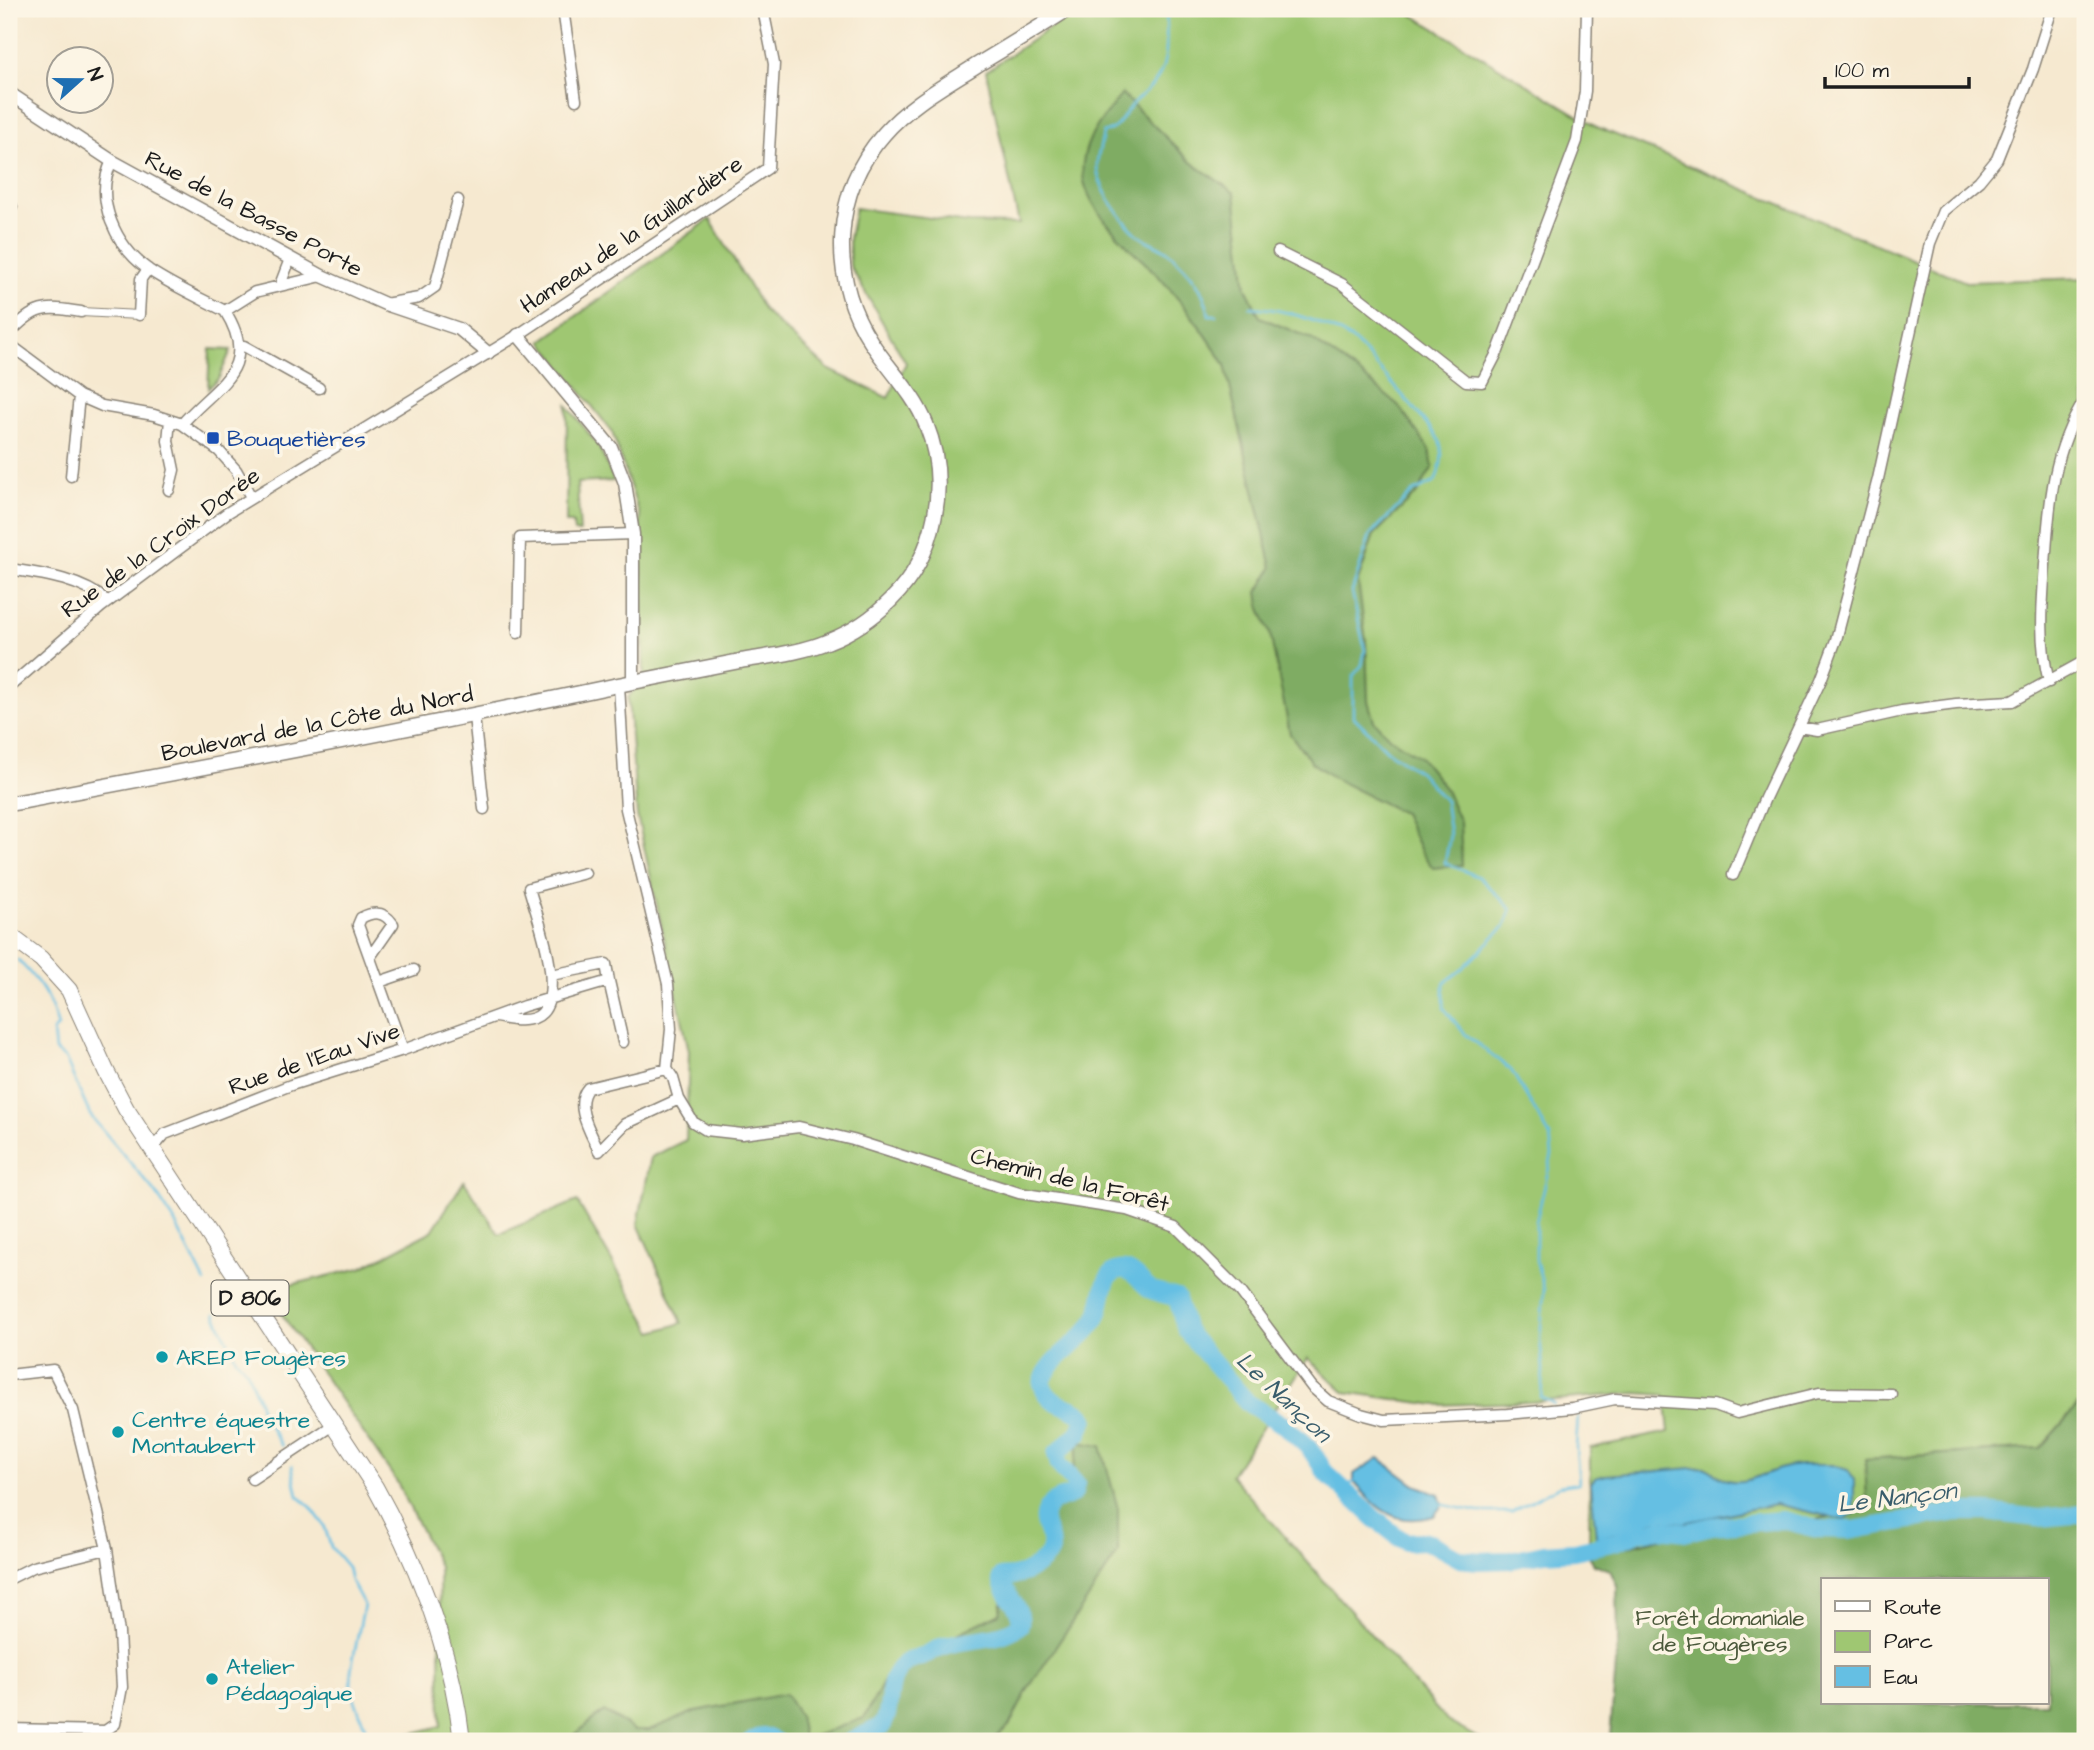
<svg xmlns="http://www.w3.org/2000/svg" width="2094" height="1750" font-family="'Architects Daughter',sans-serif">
<rect width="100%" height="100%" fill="#fcf5e5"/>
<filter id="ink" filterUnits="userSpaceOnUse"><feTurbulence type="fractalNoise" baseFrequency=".0143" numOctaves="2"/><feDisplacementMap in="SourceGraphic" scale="14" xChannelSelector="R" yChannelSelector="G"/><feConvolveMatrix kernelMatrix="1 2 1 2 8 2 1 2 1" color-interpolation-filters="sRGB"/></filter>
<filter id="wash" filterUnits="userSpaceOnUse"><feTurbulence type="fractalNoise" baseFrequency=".00686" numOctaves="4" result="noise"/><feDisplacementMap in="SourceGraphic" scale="28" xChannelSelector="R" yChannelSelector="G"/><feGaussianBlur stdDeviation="1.57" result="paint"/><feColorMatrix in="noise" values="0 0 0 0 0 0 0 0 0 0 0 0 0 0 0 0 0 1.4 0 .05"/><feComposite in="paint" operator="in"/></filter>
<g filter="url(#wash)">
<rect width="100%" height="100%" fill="#f6e9d0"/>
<path fill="#9fc772" stroke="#5e7247" stroke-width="2" d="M 1078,9 L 1403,9 L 1597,127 L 1966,282 L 2085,278 L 2085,1397 L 2040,1448 L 1866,1459 L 1868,1506 L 1809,1522 L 1701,1528 L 1589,1556 L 1590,1448 L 1669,1432 L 1665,1395 L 1636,1393 L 1532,1402 L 1436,1405 L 1344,1392 L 1308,1358 L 1231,1475 L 1447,1721 L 1483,1741 L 383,1741 L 441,1726 L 439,1566 L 397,1482 L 272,1300 L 277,1288 L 361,1268 L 432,1231 L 464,1181 L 499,1234 L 577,1201 L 653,1332 L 682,1323 L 638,1224 L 651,1157 L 686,1140 L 689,1051 L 637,815 L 628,698 L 644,674 L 640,516 L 612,432 L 542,341 L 710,219 L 764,311 L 828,369 L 888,398 L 906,363 L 850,266 L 849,238 L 855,208 L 969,223 L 1019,224 L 986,71 Z
M 210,349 L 231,350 L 219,378 L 208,389 Z
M 567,405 L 599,447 L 614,481 L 577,483 L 580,532 L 574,532 L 573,523 L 566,523 Z"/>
<path fill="#7fac64" stroke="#4e6440" stroke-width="2" fill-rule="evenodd" d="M 1122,94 L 1191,162 L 1235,193 L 1246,288 L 1260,317 L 1311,339 L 1359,373 L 1398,405 L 1429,449 L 1433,467 L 1417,493 L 1374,535 L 1358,581 L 1366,641 L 1368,701 L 1374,721 L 1390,738 L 1420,757 L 1445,788 L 1460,822 L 1462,865 L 1433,868 L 1422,853 L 1403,813 L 1339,781 L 1312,763 L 1290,734 L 1270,633 L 1261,611 L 1258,592 L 1272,568 L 1225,365 C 1207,334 1185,306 1161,279 C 1135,251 1077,206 1083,163 C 1086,135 1106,114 1122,94 Z
M 2085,1398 L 2085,1741 L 1603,1741 L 1610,1736 L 1618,1639 L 1617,1586 L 1610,1570 L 1594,1564 L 1589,1556 L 1701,1528 L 1809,1522 L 1867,1506 L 1865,1459 L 2040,1448 ZM 1823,1580 L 2047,1580 L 2047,1703 L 1823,1703 Z
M 1079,1442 L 1101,1446 L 1118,1509 L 1118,1553 L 1028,1689 L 1009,1726 L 991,1741 L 566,1741 L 604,1711 L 634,1730 L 649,1730 L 696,1711 L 785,1694 L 799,1716 L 803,1737 L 814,1736 L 864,1718 L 892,1666 L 1000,1613 L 1007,1580 L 1033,1564 L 1046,1549 L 1039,1520 L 1049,1503 L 1069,1489 Z"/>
<path fill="#65bfe3" stroke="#406e80" stroke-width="2" d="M 1379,1458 L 1415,1485 L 1439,1494 L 1442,1505 L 1434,1516 C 1395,1527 1379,1510 1354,1482 L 1354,1474 Z
M 1831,1465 L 1848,1470 L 1854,1480 L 1854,1514 L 1844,1520 L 1775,1504 L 1684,1523 L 1654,1521 L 1604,1537 L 1596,1538 L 1591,1483 L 1595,1478 L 1606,1475 L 1704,1467 C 1712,1470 1721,1479 1727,1480 C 1748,1486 1772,1468 1792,1466 C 1805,1464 1818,1465 1831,1465 Z"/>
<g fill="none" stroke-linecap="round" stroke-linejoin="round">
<path stroke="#65bfe3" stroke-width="2.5" d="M 1167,9 C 1165,28 1169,51 1162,69 C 1157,85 1140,95 1130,107 C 1120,120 1120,128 1103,133 C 1102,143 1097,155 1097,165 C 1097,187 1121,219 1137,234 C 1146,242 1160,245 1169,253 C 1190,270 1205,289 1209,315 L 1216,315
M 1250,307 C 1283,308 1323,322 1351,339 C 1359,344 1435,432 1439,440 C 1445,455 1440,469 1435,482 L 1413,492 L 1370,535 L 1352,592 L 1365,650 L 1362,665 L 1353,676 L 1353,716 L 1388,751 L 1420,772 L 1445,801 L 1450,835 L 1445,863 L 1479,877 L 1511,909 L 1505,926 L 1460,971 L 1444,983 L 1444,1008 L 1464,1033 L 1511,1070 L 1550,1136 L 1552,1155 L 1536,1222 L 1536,1260 L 1544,1290 L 1540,1339 L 1543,1369 L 1541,1397 L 1554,1404
M 18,960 C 40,983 50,996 58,1027 L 53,1031 L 55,1051 L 65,1058 L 90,1115 L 155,1192 L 173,1219 L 205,1282
M 215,1314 L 236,1359 L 247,1371 L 260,1404 L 261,1412 L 282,1446
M 292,1466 L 298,1496 L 311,1507 L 324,1525 L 331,1547 L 348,1567 L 351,1581 L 364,1605 L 351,1670 L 352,1692 L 370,1741
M 1342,1488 L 1356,1481
M 1439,1504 L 1479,1512 L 1511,1512 L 1559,1486 L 1579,1483 L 1576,1447 L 1578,1416"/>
<path stroke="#65bfe3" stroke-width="18" d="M 751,1741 L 763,1736 L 775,1741
M 851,1741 L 882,1726 C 893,1711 885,1686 899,1669 C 905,1661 913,1659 922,1656 C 931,1653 938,1647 947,1645 C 969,1638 1002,1641 1020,1625 C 1024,1608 1002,1594 1001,1577 C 1006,1576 1012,1577 1017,1575 C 1025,1574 1031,1569 1037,1565 C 1073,1541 1025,1526 1053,1502 C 1059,1498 1068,1497 1074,1493 L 1076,1484 L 1059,1465 L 1056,1454 L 1080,1432 L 1085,1418 C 1074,1403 1051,1410 1042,1384 C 1048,1357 1085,1342 1097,1317 C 1104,1304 1101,1272 1120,1270 C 1133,1268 1141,1284 1151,1290 C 1159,1294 1169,1295 1177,1298 L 1186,1331 L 1248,1403 L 1285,1426 L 1310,1449 L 1326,1473 L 1374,1518 L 1398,1537 L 1406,1542 L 1422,1541 L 1433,1544 L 1460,1559 L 1478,1561 L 1511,1560 L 1544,1553 L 1574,1551 L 1616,1542 L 1640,1532 L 1660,1529 L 1687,1532 L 1712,1526 L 1783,1520 L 1818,1529 L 1853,1530 L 1957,1512 L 1987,1512 L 2038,1518 L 2085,1514"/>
</g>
</g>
<g filter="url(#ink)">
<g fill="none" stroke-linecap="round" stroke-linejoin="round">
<g stroke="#898276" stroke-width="10">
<path id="pedestrian" d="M 81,312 L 139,315"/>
</g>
<g stroke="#898276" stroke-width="13">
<path id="minor" d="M 563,9 L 576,100
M 112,161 C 93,199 116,247 149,270 C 173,286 200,298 225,311 L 255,292 L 322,276
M 9,205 L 12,207
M 1278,252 L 1342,284 L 1466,381 L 1482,382 L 1498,351 L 1577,141 L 1585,91 L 1587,9
M 280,285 L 290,259
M 385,304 L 419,298 L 435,287 L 458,200
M 139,315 L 141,279 L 148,269
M 9,334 C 35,306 44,306 81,312
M 9,344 L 79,396 L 102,406 L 154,415 L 182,424 L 219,451 L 236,470 L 251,497
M 239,346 L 244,346 L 319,388
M 182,424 C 215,385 262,370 225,311
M 71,476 L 79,396
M 169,490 L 174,470 L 168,441 L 170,420
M 9,569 C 42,574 82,579 108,602
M 518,633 L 520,538 L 633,534
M 2049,682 C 2039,643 2042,605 2045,565 C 2049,506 2052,451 2085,400
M 619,685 L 626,809 L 668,984 L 671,1029 L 667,1069 L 673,1078 L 679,1099 L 693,1122 L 706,1130 L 742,1134 L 799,1127 L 853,1140 L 1019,1193 L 1127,1210 L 1176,1227 L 1241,1292 L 1312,1387 L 1328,1401 L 1361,1414 L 1384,1420 L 1508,1414 L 1572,1408 L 1615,1399 L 1715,1405 L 1737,1413 L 1819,1393 L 1891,1394
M 9,687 L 101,607 L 227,513 L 518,335 L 768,168 L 774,64 L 763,9
M 474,716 L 484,809
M 1799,727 L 1817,730 L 1902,711 L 1956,704 L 2012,701 L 2085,661
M 1733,875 L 1765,798 L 1821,680 L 1836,640 L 1878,479 L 1930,243 L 1943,211 L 1979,181 L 1997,159 L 2033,69 L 2052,9
M 370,957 L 393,924 C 384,911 374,911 361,918 L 358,925 L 403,1050
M 551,975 L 606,964 L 609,981
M 379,982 L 414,970
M 496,1017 C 510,1020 532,1024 542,1013 C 565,988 537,917 529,888 L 585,873
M 667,1069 L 588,1088 C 573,1105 591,1133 599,1151 L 625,1124 L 679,1099
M 152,1149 L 165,1134 L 291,1085 L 403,1050 L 524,1006 L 609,981 L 623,1042
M 9,1375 L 53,1370 L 73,1410 L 107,1549 L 119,1633 L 122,1687 L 115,1724 L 105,1731 L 9,1729
M 252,1479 L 335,1424
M 9,1579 L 33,1567 L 107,1549"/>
</g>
<g stroke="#898276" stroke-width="15">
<path id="tertiary" d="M 9,93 L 112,161 L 322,276 L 385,304 L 459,329 L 488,353
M 518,335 L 611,447 L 625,483 L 633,534 L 633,682"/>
</g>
<g stroke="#898276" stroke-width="17">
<path id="secondary" d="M 9,804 C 212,766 416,728 618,685 C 659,677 700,669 740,661 C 770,656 801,653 829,641 C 852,632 874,617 891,600 C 936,556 950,483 926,424 C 914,393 888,369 871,342 C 829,277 832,192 884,134 C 909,105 944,86 977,65 C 1007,47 1038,28 1068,9"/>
</g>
<g stroke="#898276" stroke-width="18">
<path id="primary" d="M 9,935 L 41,959 L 69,990 L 106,1071 L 126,1109 L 375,1487 C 419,1566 452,1651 462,1741"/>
</g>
<use href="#pedestrian" stroke="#fff" stroke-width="8"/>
<use href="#minor" stroke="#fff" stroke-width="10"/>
<use href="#tertiary" stroke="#fff" stroke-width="12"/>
<use href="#secondary" stroke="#fff" stroke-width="14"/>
<use href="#primary" stroke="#fff" stroke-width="16"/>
</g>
</g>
<rect fill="#1a4fb4" stroke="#fcf5e5" stroke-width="2.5" x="206" y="431" width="14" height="14" rx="3.5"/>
<g fill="#0f9aa8" stroke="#fcf5e5" stroke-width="2.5">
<circle cx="162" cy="1357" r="7"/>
<circle cx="118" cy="1432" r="7"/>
<circle cx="212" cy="1679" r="7"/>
</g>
<g text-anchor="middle" stroke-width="7" stroke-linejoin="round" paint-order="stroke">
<rect fill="#fcf5e5" stroke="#5f5d58" stroke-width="2" x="211.5" y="1280.5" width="77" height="35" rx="5"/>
<g font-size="21" font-weight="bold" fill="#1c1c1c">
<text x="250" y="1305">D 806</text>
</g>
<g font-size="23" fill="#1c1c1c" stroke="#fcf5e5">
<text transform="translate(254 213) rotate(28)" y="8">Rue de la Basse Porte</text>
<text transform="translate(631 234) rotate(-34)" y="8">Hameau de la Guillardière</text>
<text transform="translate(160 542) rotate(-36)" y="8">Rue de la Croix Dorée</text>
<text transform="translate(317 723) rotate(-11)" y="8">Boulevard de la Côte du Nord</text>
<text transform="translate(314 1058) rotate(-19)" y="8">Rue de l'Eau Vive</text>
<text transform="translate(1070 1179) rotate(14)" y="8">Chemin de la Forêt</text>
</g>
<g font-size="23" fill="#164399" stroke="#fcf5e5" text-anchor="start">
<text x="227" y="446">Bouquetières</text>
</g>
<g font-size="23" fill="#0d838f" stroke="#fcf5e5" text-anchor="start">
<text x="176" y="1365">AREP Fougères</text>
<text x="132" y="1427">Centre équestre<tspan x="132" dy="26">Montaubert</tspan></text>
<text x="226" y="1674">Atelier<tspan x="226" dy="26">Pédagogique</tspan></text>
</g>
<g font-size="23" fill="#4a583a" stroke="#fcf5e5">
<text x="1720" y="1625">Forêt domaniale<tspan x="1720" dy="26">de Fougères</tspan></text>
</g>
<g font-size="24" font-style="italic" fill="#395d6c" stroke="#fcf5e5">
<text transform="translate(1284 1397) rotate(43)" y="8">Le Nançon</text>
<text transform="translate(1897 1497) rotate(-7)" y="8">Le Nançon</text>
</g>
</g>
<rect width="2094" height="1750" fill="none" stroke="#fcf5e5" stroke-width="35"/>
<rect x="1821" y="1578" width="228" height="126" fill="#fcf5e5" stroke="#a29e95" stroke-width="2"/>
<rect x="1835" y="1601" width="35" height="10" fill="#ffffff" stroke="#a29e95" stroke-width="2"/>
<text x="1884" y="1614" font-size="21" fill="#1c1c1c">Route</text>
<rect x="1835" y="1631" width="35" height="21" fill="#9fc772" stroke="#a29e95" stroke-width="2"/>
<text x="1884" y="1648" font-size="21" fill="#1c1c1c">Parc</text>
<rect x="1835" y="1666" width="35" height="21" fill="#65bfe3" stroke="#a29e95" stroke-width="2"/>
<text x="1884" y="1684" font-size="21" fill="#1c1c1c">Eau</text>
<g transform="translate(80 80) rotate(69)"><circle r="33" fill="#fcf5e5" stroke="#a29e95" stroke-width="2"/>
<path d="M0-5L12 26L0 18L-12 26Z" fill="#1f6fb2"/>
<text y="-10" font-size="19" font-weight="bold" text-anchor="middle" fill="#1c1c1c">N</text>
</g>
<path d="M1825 77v10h144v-10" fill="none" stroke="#1c1c1c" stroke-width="3.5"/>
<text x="1835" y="77" font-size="21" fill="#1c1c1c" stroke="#fcf5e5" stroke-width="5" paint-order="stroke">100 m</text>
</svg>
